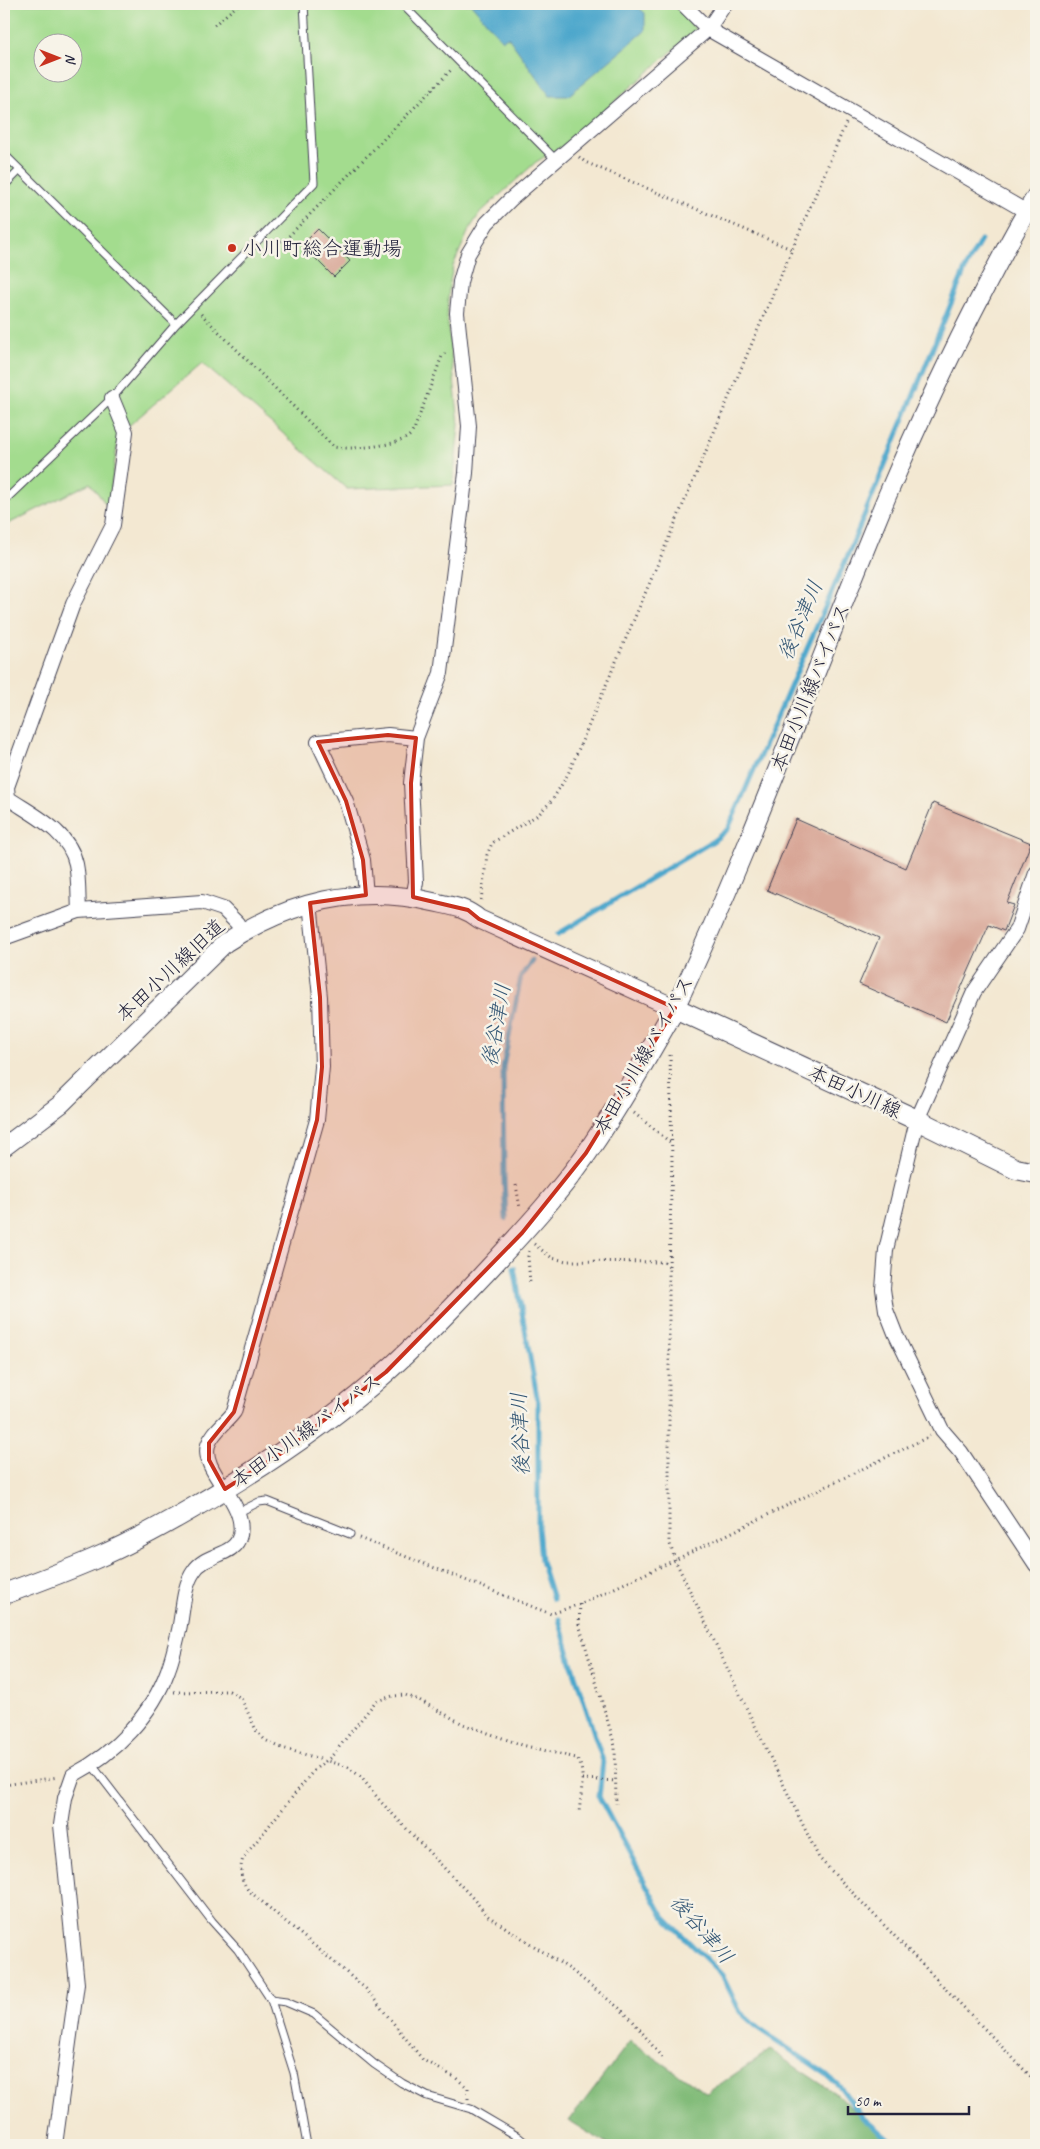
<svg xmlns="http://www.w3.org/2000/svg" width="1040" height="2149" font-family="Caveat,'Klee One',sans-serif">
<rect width="100%" height="100%" fill="#f7f3e8"/>
<filter id="ink" filterUnits="userSpaceOnUse"><feTurbulence type="fractalNoise" baseFrequency=".02" numOctaves="2"/><feDisplacementMap in="SourceGraphic" scale="10" xChannelSelector="R" yChannelSelector="G"/><feConvolveMatrix kernelMatrix="1 2 1 2 8 2 1 2 1" color-interpolation-filters="sRGB"/></filter>
<filter id="wash" filterUnits="userSpaceOnUse"><feTurbulence type="fractalNoise" baseFrequency=".0096" numOctaves="4" result="noise"/><feDisplacementMap in="SourceGraphic" scale="20" xChannelSelector="R" yChannelSelector="G"/><feGaussianBlur stdDeviation="1.12" result="paint"/><feColorMatrix in="noise" values="0 0 0 0 0 0 0 0 0 0 0 0 0 0 0 0 0 1.4 0 .05"/><feComposite in="paint" operator="in"/></filter>
<g filter="url(#wash)">
<rect width="100%" height="100%" fill="#f3e8d2"/>
<path fill="#a3dc8e" stroke="#627f64" fill-rule="evenodd" d="M 4,4 L 675,4 L 696,30 L 566,144 L 536,162 L 480,213 L 469,230 L 453,266 L 449,287 L 447,316 L 459,424 L 453,485 L 347,489 L 202,363 L 119,434 L 108,507 L 90,483 L 4,526 ZM 42,42 L 72,42 L 72,72 L 42,72 Z"/>
<path fill="#82bc79" stroke="#526f5a" d="M 630,2041 L 707,2093 L 770,2050 L 838,2095 L 892,2145 L 608,2145 L 569,2121 Z"/>
<path fill="#4ea7cc" stroke="#386484" d="M 471,4 L 634,4 L 645,13 L 645,31 L 568,96 L 550,96 L 508,37 L 502,40 Z"/>
<g fill="none" stroke-linecap="round" stroke-linejoin="round">
<path stroke="#4ea7cc" stroke-width="5" d="M 558,934 L 713,841 L 728,829 L 848,555 L 966,267 L 981,240
M 506,1219 L 504,1180 L 503,1067 L 521,976 L 532,961
M 514,1268 L 538,1402 L 538,1526 L 541,1561 L 553,1599
M 559,1619 L 570,1659 L 603,1761 L 599,1797 L 663,1916 L 722,1975 L 740,2012 L 759,2029 L 826,2074 L 841,2088 L 863,2118 L 895,2145"/>
</g>
<g id="blocks">
<path fill="#d8a696" d="M 318,229 L 350,261 L 334,277 L 302,245 Z
M 933,803 L 1031,843 L 1007,903 L 1014,905 L 1004,931 L 989,925 L 946,1022 L 859,984 L 879,938 L 767,890 L 796,819 L 906,868 Z"/>
</g>
</g>
<g filter="url(#ink)">
<use href="#blocks" fill-opacity="0" stroke="#414052" stroke-width="1"/>
<g fill="none" stroke-linecap="round" stroke-linejoin="round">
<g stroke="#414052" stroke-width="9">
<path id="service" d="M 402,4 L 556,160
M 4,154 L 176,324
M 4,186 L 20,170
M 4,501 L 112,398 L 176,324 L 314,183 L 304,4
M 239,1512 L 259,1502 L 267,1501 L 350,1534
M 92,1765 L 212,1921 L 238,1950 L 271,2000 L 294,2073 L 307,2145
M 271,2000 L 286,2002 L 314,2014 L 374,2064 L 402,2083 L 427,2096 L 471,2109 L 517,2136 L 528,2145"/>
</g>
<g stroke="#414052" stroke-width="16">
<path id="minor" d="M 683,4 L 708,29 L 1036,217
M 1036,873 L 1017,929 L 974,992 L 917,1120 L 886,1250 L 883,1289 L 886,1310 L 895,1333 L 942,1430 L 961,1452 L 1036,1565
M 366,895 L 363,860 L 346,801 L 318,742 L 388,735 L 416,738
M 413,897 L 416,882 L 411,783 L 416,738 L 441,673 L 466,473 L 469,426 L 457,313 L 460,282 L 468,254 L 487,223 L 510,200 L 708,29 L 725,4
M 79,911 C 78,895 79,879 76,864 C 69,831 33,815 8,798 L 7,787 L 73,604 L 113,525 L 126,432 L 112,398
M 4,938 L 79,911 L 202,902 L 223,909 L 237,923 L 242,932
M 55,2145 L 77,1984 L 61,1825 L 65,1798 L 73,1775 C 115,1753 152,1715 168,1670 C 173,1657 176,1643 179,1630 C 183,1612 183,1586 194,1571 C 205,1553 235,1557 240,1535 C 247,1501 200,1472 208,1445 C 212,1432 226,1423 234,1412 L 317,1120 L 322,1067 L 320,997 L 310,903"/>
</g>
<g stroke="#414052" stroke-width="20">
<path id="tertiary" d="M 4,1147 L 61,1104 L 225,943 C 288,902 359,884 433,902 C 451,906 465,907 479,919 L 675,1008 C 754,841 816,666 887,496 C 917,426 949,357 984,290 C 1001,258 1017,226 1036,196"/>
</g>
<g stroke="#414052" stroke-width="22">
<path id="secondary" d="M 4,1594 C 34,1583 64,1572 94,1559 C 127,1545 160,1527 191,1509 C 260,1469 327,1425 386,1372 C 420,1342 452,1308 483,1275 C 519,1236 556,1197 587,1153 C 619,1106 647,1057 675,1008 L 917,1120 L 1016,1169 L 1036,1173"/>
</g>
<path stroke="#414052" stroke-width="3" stroke-dasharray="1 4" stroke-linecap="butt" d="M 214,25 L 239,4
M 579,157 L 585,162 L 791,249
M 271,241 L 284,241 L 452,69
M 201,314 L 334,447 C 349,450 398,446 409,436 C 411,435 412,432 414,430 L 442,356 L 447,351
M 481,900 L 487,855 L 492,843 L 539,814 L 553,799 L 568,774 L 846,123
M 634,1113 L 670,1142
M 516,1185 L 520,1208
M 534,1244 L 552,1258 L 566,1261 L 664,1262 L 669,1267 L 669,1541 L 675,1560 L 819,1858 L 1036,2082
M 529,1251 L 528,1256 L 530,1283
M 669,1266 L 672,1162 L 670,1053
M 359,1538 L 551,1614 L 580,1604 L 675,1560 L 930,1436
M 580,1604 L 579,1624 L 615,1746 L 616,1804
M 174,1692 L 229,1691 L 241,1698 L 257,1732 L 265,1740 L 279,1747 L 348,1767 L 361,1777 L 381,1802 L 470,1895 L 488,1916 L 571,1970 L 619,2008 L 633,2021 L 663,2059
M 582,1779 L 616,1781
M 4,1785 L 58,1777
M 468,2099 L 468,2088 L 456,2078 L 423,2060 L 366,1989 L 248,1890 C 241,1879 239,1871 243,1858 L 315,1769 L 331,1757 L 376,1701 L 393,1696 L 405,1695 L 419,1700 L 463,1724 L 522,1745 L 576,1758 C 587,1767 580,1800 579,1813"/>
<use href="#service" stroke="#fff" stroke-width="7"/>
<use href="#minor" stroke="#fff" stroke-width="14"/>
<use href="#tertiary" stroke="#fff" stroke-width="18"/>
<use href="#secondary" stroke="#fff" stroke-width="20"/>
</g>
</g>
<path fill="#c8321e" fill-opacity="0.2" stroke="#c8321e" stroke-width="4" stroke-linejoin="round" d="M 388,735 L 416,738 L 411,783 L 413,897 L 468,910 L 479,919 L 675,1008 L 586,1153 L 522,1233 L 386,1372 L 283,1452 L 225,1489 L 209,1460 L 209,1443 L 234,1412 L 317,1120 L 322,1067 L 320,997 L 310,903 L 366,895 L 363,860 L 346,801 L 318,742 Z"/>
<circle fill="#c8321e" stroke="#f7f3e8" stroke-width="2" cx="232" cy="248" r="5"/>
<g text-anchor="middle" stroke-width="5" stroke-linejoin="round" paint-order="stroke">
<g font-size="20" fill="#22223b" stroke="#f7f3e8" text-anchor="start">
<text x="242" y="255">小川町総合運動場</text>
</g>
<g font-size="20" fill="#22223b" stroke="#f7f3e8">
<text transform="translate(810 687) rotate(-68)" y="7">本田小川線バイパス</text>
<text transform="translate(170 970) rotate(-43)" y="7">本田小川線旧道</text>
<text transform="translate(643 1055) rotate(-60)" y="7">本田小川線バイパス</text>
<text transform="translate(855 1091) rotate(25)" y="7">本田小川線</text>
<text transform="translate(306 1430) rotate(-36)" y="7">本田小川線バイパス</text>
</g>
<g font-size="21" font-style="italic" fill="#345775" stroke="#f7f3e8">
<text transform="translate(800 620) rotate(-67)" y="7">後谷津川</text>
<text transform="translate(496 1025) rotate(-80)" y="7">後谷津川</text>
<text transform="translate(520 1434) rotate(-92)" y="7">後谷津川</text>
<text transform="translate(702 1929) rotate(49)" y="7">後谷津川</text>
</g>
</g>
<rect width="1040" height="2149" fill="none" stroke="#f7f3e8" stroke-width="20"/>
<g transform="translate(58 58) rotate(90)"><circle r="24" fill="#f7f3e8" stroke="#a29fa3"/>
<path d="M0-4L9 19L0 12L-9 19Z" fill="#c8321e"/>
<text y="-8" font-size="14" font-weight="bold" text-anchor="middle" fill="#22223b">N</text>
</g>
<path d="M848 2106v8h121v-8" fill="none" stroke="#22223b" stroke-width="2.5"/>
<text x="855" y="2106" font-size="15" fill="#22223b" stroke="#f7f3e8" stroke-width="4" paint-order="stroke">50 m</text>
</svg>
